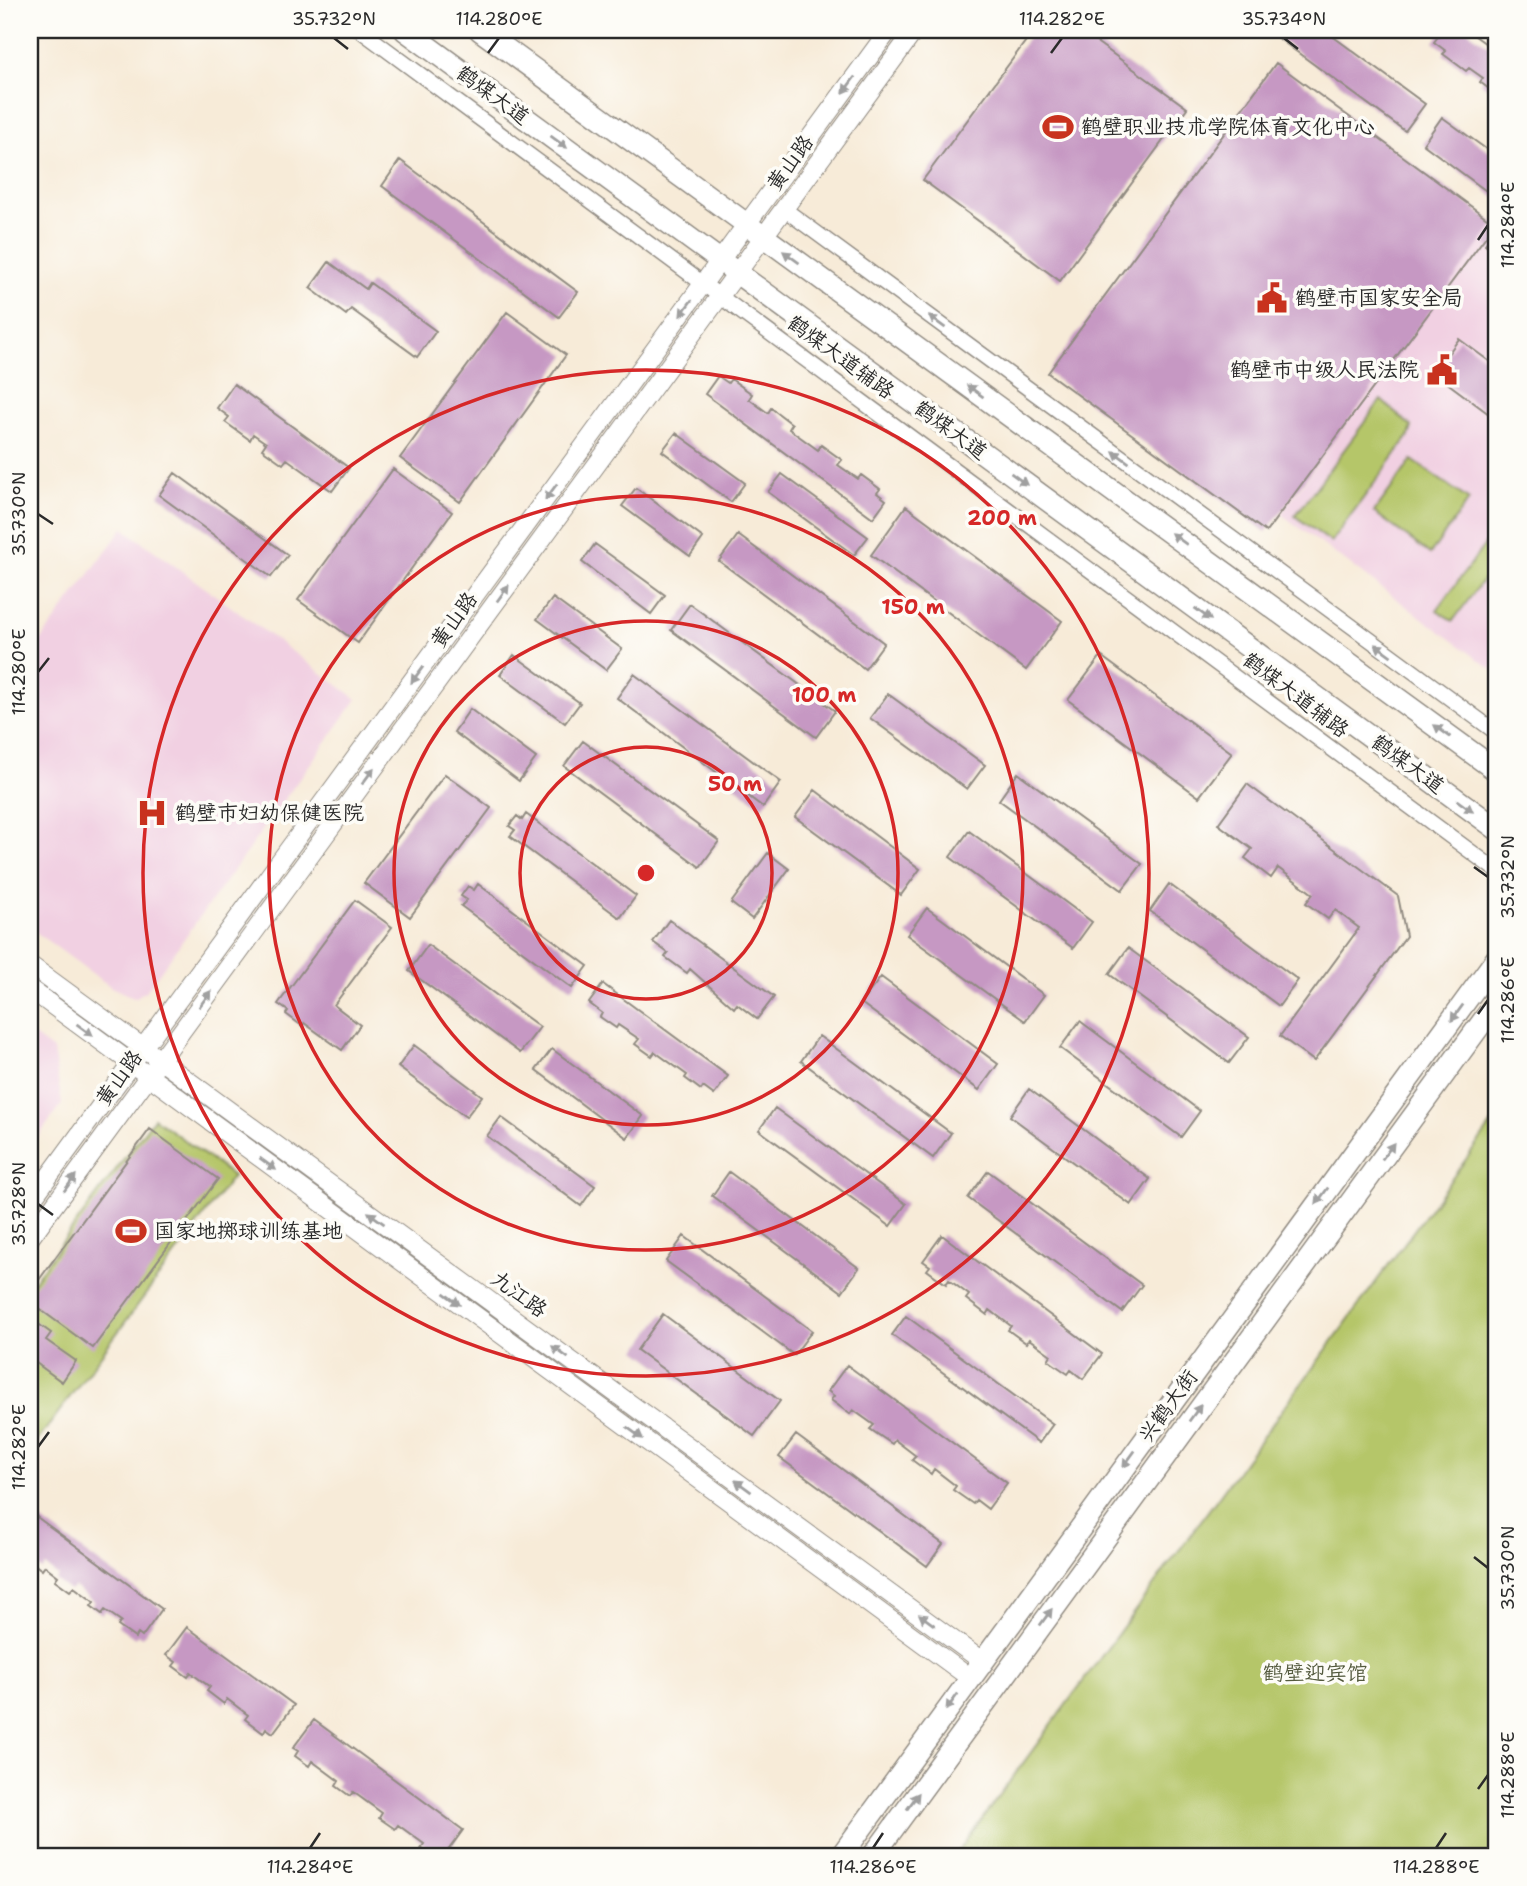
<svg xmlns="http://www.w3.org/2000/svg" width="1527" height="1886" font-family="'Shantell Sans','LXGW WenKai TC',sans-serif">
<rect width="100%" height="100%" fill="#fdfcf7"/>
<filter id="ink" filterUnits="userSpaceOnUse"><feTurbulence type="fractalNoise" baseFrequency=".0143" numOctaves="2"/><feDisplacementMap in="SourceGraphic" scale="14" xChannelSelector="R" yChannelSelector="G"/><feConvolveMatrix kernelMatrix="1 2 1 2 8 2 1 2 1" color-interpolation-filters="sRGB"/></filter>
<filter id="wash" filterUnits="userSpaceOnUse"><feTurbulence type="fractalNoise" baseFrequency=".00686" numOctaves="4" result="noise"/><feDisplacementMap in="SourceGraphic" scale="28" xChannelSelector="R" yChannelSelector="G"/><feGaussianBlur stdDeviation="1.57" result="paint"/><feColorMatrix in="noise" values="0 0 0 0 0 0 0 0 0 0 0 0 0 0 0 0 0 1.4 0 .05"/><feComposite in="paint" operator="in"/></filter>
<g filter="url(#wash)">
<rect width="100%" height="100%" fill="#f7ebd8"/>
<path fill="#f1d0e2" d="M 1497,220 L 1497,673 L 1281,514 Z
M 123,528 L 357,699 L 147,990 L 135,998 L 111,987 L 30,928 L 30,655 Z
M 30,1033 L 53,1050 L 62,1104 L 30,1148 Z"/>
<path fill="#b5c669" stroke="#70784a" stroke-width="2" d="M 1381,400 L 1412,427 L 1409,436 L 1331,542 L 1295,516 Z
M 1412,460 L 1469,500 L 1430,554 L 1374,512 Z
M 1497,528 L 1497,561 L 1453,621 L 1437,610 Z
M 1497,1117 L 1497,1856 L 955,1856 Z
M 154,1118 L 233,1176 L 30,1451 L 30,1286 Z"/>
<g id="blocks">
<path fill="#c698c3" d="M 1034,30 L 1080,30 L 1187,108 L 1060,281 L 923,180 Z
M 1267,30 L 1324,30 L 1425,104 L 1405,131 Z
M 1443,30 L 1467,30 L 1497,52 L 1497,95 L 1480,82 L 1483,78 L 1469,68 L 1466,71 L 1443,54 L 1446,51 L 1434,42 Z
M 1276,63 L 1495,224 L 1266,532 L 1048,373 Z
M 1442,117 L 1497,157 L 1497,199 L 1423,144 Z
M 400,160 L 578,292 L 559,317 L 382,186 Z
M 1494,233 L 1497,235 L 1497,253 L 1485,244 Z
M 329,262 L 366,289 L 370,283 L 436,331 L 417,357 L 351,309 L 346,315 L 310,288 Z
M 507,312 L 566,355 L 460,502 L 400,458 Z
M 1459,339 L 1497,367 L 1497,420 L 1434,373 Z
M 718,376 L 728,383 L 731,379 L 752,394 L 749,399 L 768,413 L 771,408 L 792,424 L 789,429 L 818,450 L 821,445 L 842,460 L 838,465 L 858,479 L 861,475 L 880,489 L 877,493 L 886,500 L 873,518 L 705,394 Z
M 234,384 L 349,468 L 332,491 L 287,459 L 283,464 L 262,449 L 266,443 L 253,434 L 250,440 L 225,422 L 229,417 L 217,408 Z
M 676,433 L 745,483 L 731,502 L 662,451 Z
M 393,469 L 452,512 L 358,643 L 298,600 Z
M 175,473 L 288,555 L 271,577 L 159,495 Z
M 782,474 L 868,537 L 854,555 L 768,492 Z
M 636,488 L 703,538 L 690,556 L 622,506 Z
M 906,506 L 1062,621 L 1026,670 L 871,555 Z
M 738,535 L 884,643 L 865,669 L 719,561 Z
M 595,544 L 665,595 L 651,614 L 582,562 Z
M 553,598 L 622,649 L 606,670 L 537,619 Z
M 690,604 L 835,711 L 816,737 L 671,630 Z
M 514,655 L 580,703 L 565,723 L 500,675 Z
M 1101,656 L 1232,753 L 1199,797 L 1068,700 Z
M 634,674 L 781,782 L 763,807 L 617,698 Z
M 888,694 L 985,765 L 967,789 L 870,718 Z
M 470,709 L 536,758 L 519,781 L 454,732 Z
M 583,741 L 719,841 L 700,867 L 564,766 Z
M 1018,773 L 1142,864 L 1122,890 L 999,800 Z
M 445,774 L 491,808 L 410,917 L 364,883 Z
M 1247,784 L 1398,896 L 1406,936 L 1314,1061 L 1280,1036 L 1359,928 L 1335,910 L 1328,919 L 1306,903 L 1313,894 L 1278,868 L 1271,878 L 1245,858 L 1252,849 L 1218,824 Z
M 815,790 L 920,869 L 901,895 L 795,817 Z
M 526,814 L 636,896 L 620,918 L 510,836 L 515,830 L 509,826 L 517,816 L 522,820 Z
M 969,831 L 1092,922 L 1073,948 L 950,857 Z
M 768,853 L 789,869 L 752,919 L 731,903 Z
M 478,884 L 588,966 L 572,988 L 461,906 L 467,900 L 461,896 L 468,886 L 474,890 Z
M 1169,884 L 1298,980 L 1279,1006 L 1150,911 Z
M 355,900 L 392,927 L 334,1005 L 360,1025 L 342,1050 L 304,1023 L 302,1026 L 286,1014 L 288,1011 L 278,1004 Z
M 927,908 L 1044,995 L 1025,1021 L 907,935 Z
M 669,920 L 774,997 L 757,1019 L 737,1004 L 734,1008 L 690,969 L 687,973 L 665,957 L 668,953 L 653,942 Z
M 428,945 L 540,1027 L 520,1053 L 409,971 Z
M 1128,948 L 1249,1037 L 1229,1063 L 1109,974 Z
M 881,977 L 998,1064 L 979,1090 L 861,1003 Z
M 603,984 L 728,1076 L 714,1095 L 703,1087 L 701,1090 L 685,1078 L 687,1075 L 655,1052 L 652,1056 L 635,1044 L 639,1039 L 618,1025 L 616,1028 L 600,1017 L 602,1013 L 589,1003 Z
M 1080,1021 L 1200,1111 L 1181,1137 L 1060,1048 Z
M 819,1036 L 951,1133 L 933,1158 L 801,1061 Z
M 414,1045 L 482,1096 L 466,1117 L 398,1067 Z
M 552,1049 L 643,1116 L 627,1138 L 536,1070 Z
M 1029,1089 L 1150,1179 L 1131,1205 L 1010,1116 Z
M 775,1108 L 906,1204 L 890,1226 L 759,1130 Z
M 501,1117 L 595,1186 L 581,1206 L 487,1136 Z
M 150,1129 L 218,1179 L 93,1348 L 30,1302 L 30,1292 Z
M 988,1171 L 1142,1285 L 1122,1312 L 968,1198 Z
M 729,1172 L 859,1268 L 842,1292 L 712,1196 Z
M 942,1235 L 1102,1354 L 1083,1379 L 1071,1370 L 1068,1374 L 1048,1360 L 1051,1355 L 1029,1339 L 1026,1343 L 1008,1330 L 1011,1326 L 990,1310 L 987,1315 L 966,1299 L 969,1295 L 949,1280 L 946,1284 L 927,1270 L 930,1266 L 923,1261 Z
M 684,1236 L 812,1331 L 794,1355 L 666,1261 Z
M 663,1314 L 780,1401 L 754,1436 L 637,1350 Z
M 906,1316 L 1053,1424 L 1039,1443 L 892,1335 Z
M 30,1318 L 51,1333 L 46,1340 L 76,1361 L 62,1382 L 32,1360 L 36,1354 L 30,1349 Z
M 847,1365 L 1007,1483 L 988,1509 L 976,1500 L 973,1504 L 953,1490 L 956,1486 L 934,1469 L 931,1474 L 912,1460 L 916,1456 L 895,1440 L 892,1444 L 870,1429 L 874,1425 L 853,1410 L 850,1414 L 831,1400 L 834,1396 L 828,1391 Z
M 796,1435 L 943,1544 L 927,1566 L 779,1457 Z
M 30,1512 L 162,1609 L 142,1637 L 138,1634 L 135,1638 L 118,1626 L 121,1621 L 105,1610 L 102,1614 L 91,1606 L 94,1602 L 74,1587 L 70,1591 L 55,1580 L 58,1576 L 45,1566 L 42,1570 L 30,1561 Z
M 187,1627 L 294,1705 L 273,1733 L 266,1728 L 263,1733 L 245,1719 L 248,1715 L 227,1699 L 224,1704 L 207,1691 L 210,1687 L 191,1673 L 188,1677 L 173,1666 L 176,1662 L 166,1655 Z
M 314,1720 L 463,1830 L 444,1856 L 432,1856 L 421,1848 L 424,1844 L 398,1825 L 395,1829 L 379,1818 L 382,1813 L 353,1792 L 350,1796 L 336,1786 L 339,1781 L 312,1761 L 309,1766 L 295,1756 L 298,1751 L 293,1748 Z"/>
</g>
</g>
<g filter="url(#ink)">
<use href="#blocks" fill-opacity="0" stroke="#918b82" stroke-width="2"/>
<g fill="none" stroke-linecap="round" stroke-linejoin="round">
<g stroke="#918b82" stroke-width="17">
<path id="minor" d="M 360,30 L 1497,871
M 784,209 L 1497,733"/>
</g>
<g stroke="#918b82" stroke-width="20">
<path id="tertiary" d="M 30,965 L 982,1661
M 30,989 L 970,1678
M 30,1202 L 889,30
M 30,1238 L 915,30"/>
</g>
<g stroke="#918b82" stroke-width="24">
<path id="secondary" d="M 405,30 L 1497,829
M 480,30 L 1497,771
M 841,1856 L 1497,958
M 873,1856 L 1497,1002"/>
</g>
<use href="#minor" stroke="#fff" stroke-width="14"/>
<use href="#tertiary" stroke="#fff" stroke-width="18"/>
<use href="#secondary" stroke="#fff" stroke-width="21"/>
</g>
<defs><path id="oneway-solid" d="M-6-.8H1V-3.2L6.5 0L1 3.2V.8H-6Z" transform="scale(1.75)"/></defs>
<g fill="#a0a0a0">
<use href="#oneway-solid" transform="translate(849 85) rotate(126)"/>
<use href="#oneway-solid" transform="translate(559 142) rotate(36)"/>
<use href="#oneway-solid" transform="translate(791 257) rotate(-144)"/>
<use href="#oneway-solid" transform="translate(686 308) rotate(126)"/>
<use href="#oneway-solid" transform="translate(937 322) rotate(-144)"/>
<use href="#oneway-solid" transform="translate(975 391) rotate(-144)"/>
<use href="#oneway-solid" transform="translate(1121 457) rotate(-144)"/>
<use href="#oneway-solid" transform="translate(1019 479) rotate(36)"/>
<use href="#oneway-solid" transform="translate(551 492) rotate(126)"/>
<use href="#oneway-solid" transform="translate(1179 539) rotate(-144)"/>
<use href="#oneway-solid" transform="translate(503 593) rotate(-54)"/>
<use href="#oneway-solid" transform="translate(1203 614) rotate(36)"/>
<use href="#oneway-solid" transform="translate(1383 650) rotate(-144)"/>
<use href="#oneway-solid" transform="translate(417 675) rotate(126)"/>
<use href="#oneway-solid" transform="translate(1442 731) rotate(-144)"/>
<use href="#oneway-solid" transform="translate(368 776) rotate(-54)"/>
<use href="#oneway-solid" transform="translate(1465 806) rotate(36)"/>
<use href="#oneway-solid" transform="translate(205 999) rotate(-54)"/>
<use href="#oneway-solid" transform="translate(1457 1013) rotate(126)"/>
<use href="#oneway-solid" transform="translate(85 1030) rotate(36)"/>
<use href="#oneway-solid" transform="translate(1388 1151) rotate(-54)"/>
<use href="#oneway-solid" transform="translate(268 1164) rotate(36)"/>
<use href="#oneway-solid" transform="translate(70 1183) rotate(-54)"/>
<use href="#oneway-solid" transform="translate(1322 1196) rotate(126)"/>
<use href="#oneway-solid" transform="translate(376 1218) rotate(-144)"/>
<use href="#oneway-solid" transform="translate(452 1299) rotate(36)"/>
<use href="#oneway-solid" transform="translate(560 1352) rotate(-144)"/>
<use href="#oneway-solid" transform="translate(1195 1413) rotate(-54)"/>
<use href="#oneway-solid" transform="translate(635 1433) rotate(36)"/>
<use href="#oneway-solid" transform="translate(1129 1459) rotate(126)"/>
<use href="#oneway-solid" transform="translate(743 1486) rotate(-144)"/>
<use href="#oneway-solid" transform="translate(1046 1617) rotate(-54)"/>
<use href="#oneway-solid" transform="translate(927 1620) rotate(-144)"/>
<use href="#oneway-solid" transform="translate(952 1702) rotate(126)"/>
<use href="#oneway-solid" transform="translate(913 1801) rotate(-54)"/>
</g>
</g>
<path fill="none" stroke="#2b2b2b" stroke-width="2.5" d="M 334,38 L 348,49M 1284,38 L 1298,49M 488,53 L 499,38M 1051,53 L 1062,38M 1478,240 L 1488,225M 38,514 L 53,524M 38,672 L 49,658M 1474,867 L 1488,877M 1478,1014 L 1488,1000M 38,1204 L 53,1215M 38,1447 L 49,1432M 1474,1557 L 1488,1568M 1478,1789 L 1488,1775M 310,1848 L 320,1833M 873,1848 L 883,1833M 1436,1848 L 1446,1833"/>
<g fill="none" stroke="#d62828" stroke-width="3.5">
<circle cx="646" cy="873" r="126"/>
<circle cx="646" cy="873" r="252"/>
<circle cx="646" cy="873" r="377"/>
<circle cx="646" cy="873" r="503"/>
</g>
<defs>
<g id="stadium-bare" transform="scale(2.415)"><path d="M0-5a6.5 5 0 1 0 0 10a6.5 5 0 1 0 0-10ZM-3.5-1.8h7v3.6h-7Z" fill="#c8321e" stroke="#fdfcf7" stroke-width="2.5" paint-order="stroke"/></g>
<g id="civic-bare" transform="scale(2.415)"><path d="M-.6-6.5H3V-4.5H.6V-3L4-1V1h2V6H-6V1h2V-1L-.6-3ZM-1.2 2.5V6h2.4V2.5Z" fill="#c8321e" stroke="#fdfcf7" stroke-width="2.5" paint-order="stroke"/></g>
<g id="hospital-bare" transform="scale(2.415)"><path d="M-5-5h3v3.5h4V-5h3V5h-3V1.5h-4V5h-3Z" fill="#c8321e" stroke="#fdfcf7" stroke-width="2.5" paint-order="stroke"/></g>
</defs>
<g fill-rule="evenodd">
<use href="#stadium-bare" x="1058" y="127"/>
<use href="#civic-bare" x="1272" y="298"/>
<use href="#civic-bare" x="1442" y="370"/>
<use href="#hospital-bare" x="152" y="813"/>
<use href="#stadium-bare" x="131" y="1231"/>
</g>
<g text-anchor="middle" stroke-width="7" stroke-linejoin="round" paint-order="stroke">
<g font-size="21" fill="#2b2b2b" stroke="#fdfcf7">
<text transform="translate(493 95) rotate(36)" y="7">鹤煤大道</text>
<text transform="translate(790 163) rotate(-54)" y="7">黄山路</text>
<text transform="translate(841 357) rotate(36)" y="7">鹤煤大道辅路</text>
<text transform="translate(951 430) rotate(36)" y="7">鹤煤大道</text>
<text transform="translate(454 620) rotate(-54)" y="7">黄山路</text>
<text transform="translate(1296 695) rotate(37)" y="7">鹤煤大道辅路</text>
<text transform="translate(1408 764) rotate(36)" y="7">鹤煤大道</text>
<text transform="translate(119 1078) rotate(-54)" y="7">黄山路</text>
<text transform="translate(519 1294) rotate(36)" y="7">九江路</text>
<text transform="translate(1168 1406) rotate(-54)" y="7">兴鹤大街</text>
</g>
<g font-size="21" fill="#2b2b2b" stroke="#fdfcf7" text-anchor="start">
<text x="1081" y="134">鹤壁职业技术学院体育文化中心</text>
<text x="1295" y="305">鹤壁市国家安全局</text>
<text x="1419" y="377" text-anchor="end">鹤壁市中级人民法院</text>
<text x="175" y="820">鹤壁市妇幼保健医院</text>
<text x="154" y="1238">国家地掷球训练基地</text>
</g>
<g font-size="21" fill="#545a3e" stroke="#fdfcf7">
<text x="1315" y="1680">鹤壁迎宾馆</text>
</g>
</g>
<circle cx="646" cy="873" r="10" fill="#d62828" stroke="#fdfcf7" stroke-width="3.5"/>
<g font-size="21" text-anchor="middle" font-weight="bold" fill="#d62828" stroke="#fdfcf7" stroke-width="7" stroke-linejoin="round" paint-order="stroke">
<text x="1002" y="525">200 m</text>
<text x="913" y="614">150 m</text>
<text x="824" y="702">100 m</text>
<text x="735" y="791">50 m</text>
</g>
<rect width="1527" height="1886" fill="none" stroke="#fdfcf7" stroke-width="77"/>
<rect x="38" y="38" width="1450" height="1810" fill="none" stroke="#2b2b2b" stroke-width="2.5"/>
<g font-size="18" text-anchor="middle" fill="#2b2b2b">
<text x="334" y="25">35.732°N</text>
<text x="499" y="25">114.280°E</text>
<text x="1062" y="25">114.282°E</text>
<text x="1284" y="25">35.734°N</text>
<text transform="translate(1508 225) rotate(-90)" y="6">114.284°E</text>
<text transform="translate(19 514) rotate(-90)" y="6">35.730°N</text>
<text transform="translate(19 672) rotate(-90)" y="6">114.280°E</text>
<text transform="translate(1508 877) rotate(-90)" y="6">35.732°N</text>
<text transform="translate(1508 1000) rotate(-90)" y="6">114.286°E</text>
<text transform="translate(19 1204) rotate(-90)" y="6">35.728°N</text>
<text transform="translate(19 1447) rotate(-90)" y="6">114.282°E</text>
<text transform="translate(1508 1568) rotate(-90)" y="6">35.730°N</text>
<text transform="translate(1508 1775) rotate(-90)" y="6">114.288°E</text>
<text x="310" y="1873">114.284°E</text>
<text x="873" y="1873">114.286°E</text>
<text x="1436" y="1873">114.288°E</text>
</g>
</svg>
